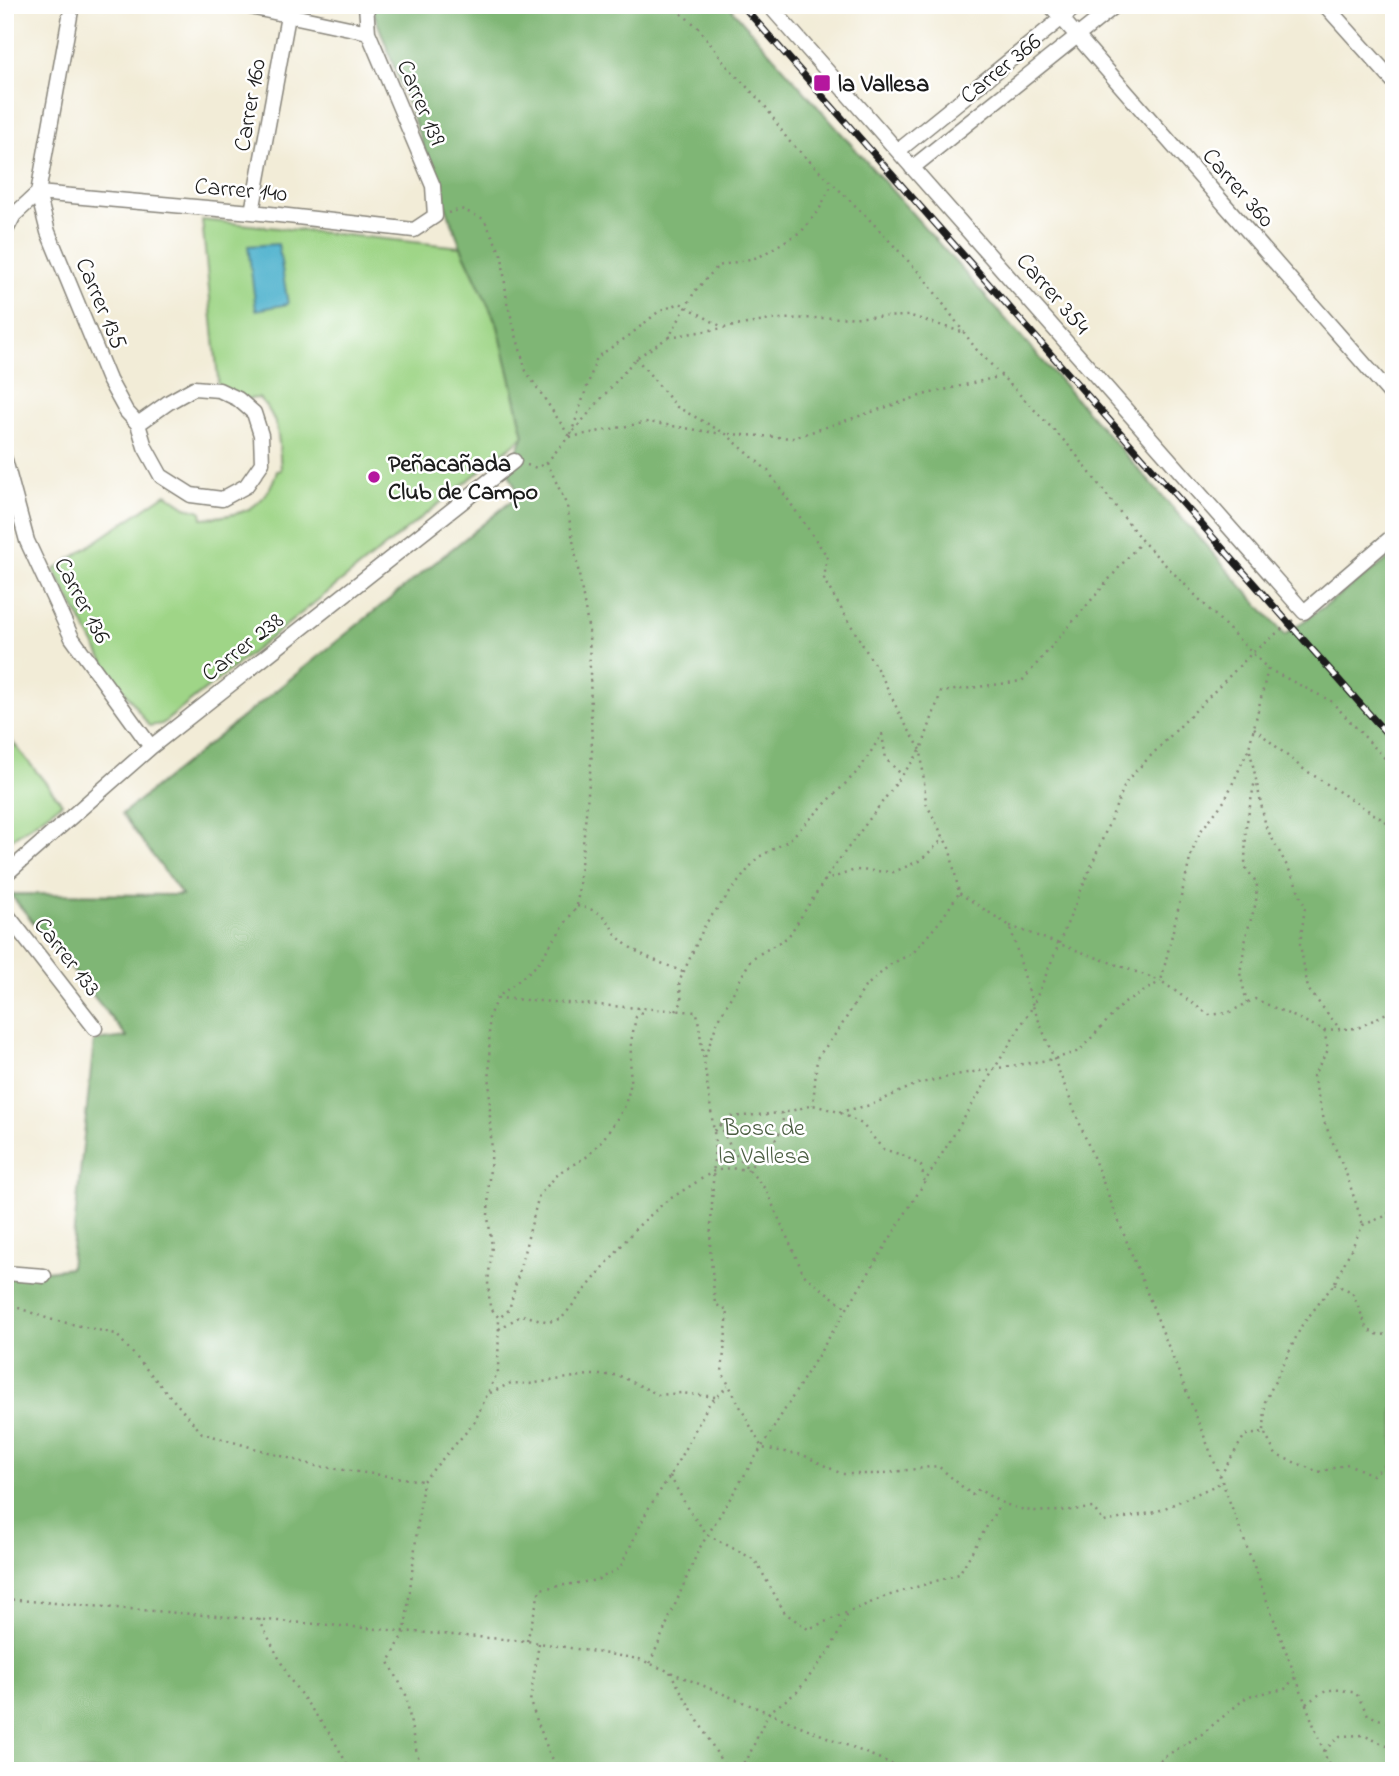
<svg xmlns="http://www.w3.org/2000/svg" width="1399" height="1776" font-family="'Indie Flower',sans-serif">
<rect width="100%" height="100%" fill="#fff"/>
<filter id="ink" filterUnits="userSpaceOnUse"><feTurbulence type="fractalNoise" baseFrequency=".0143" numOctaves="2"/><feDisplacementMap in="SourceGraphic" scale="14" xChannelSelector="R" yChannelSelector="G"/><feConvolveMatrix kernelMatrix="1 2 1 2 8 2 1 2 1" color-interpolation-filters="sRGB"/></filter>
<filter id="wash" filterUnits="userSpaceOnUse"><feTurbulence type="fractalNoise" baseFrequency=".00686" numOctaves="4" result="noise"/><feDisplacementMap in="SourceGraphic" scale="28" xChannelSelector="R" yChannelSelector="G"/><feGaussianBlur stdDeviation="1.57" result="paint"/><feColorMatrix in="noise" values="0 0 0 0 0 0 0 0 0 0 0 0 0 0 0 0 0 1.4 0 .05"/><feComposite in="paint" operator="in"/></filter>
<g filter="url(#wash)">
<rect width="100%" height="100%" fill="#f2ecd7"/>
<path fill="#9fd587" stroke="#5e7852" stroke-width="2" d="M 202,220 L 461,247 L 498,326 L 524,436 L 162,724 L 149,726 L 101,657 L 54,570 L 166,494 L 186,507 L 201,511 L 202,518 C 241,516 264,511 277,471 L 281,470 C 278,440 282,422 259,398 L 248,399 L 217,386 L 218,379 Z
M 5,729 L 14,744 L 62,803 L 5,844 Z"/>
<path fill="#7fb674" stroke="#4e6948" stroke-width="2" d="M 371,5 L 728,5 L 1285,635 L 1394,555 L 1394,1771 L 5,1771 L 5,1276 L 70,1268 L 94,1041 L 127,1037 L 10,894 L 182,895 L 122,814 L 519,495 L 508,472 L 524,435 L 498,326 L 461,247 Z"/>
<path fill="#4fb2ce" stroke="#366775" stroke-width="2" d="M 278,244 L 288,304 L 256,310 L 248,246 Z"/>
</g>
<g filter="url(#ink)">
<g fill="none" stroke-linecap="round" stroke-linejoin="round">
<g stroke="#87847a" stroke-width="17">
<path id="minor" d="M 241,5 L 368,32
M 769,5 L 1304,612 L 1394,535
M 1050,5 L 1394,398
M 1325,5 L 1394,82
M 898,151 L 1078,5
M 912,168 L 1116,5
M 252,212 L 290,5
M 5,232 L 14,215 L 38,193 L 72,5
M 138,424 L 169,402 L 194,388 L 219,390 L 238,399 L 254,413 L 261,435 L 262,463 L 246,486 L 222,499 L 191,495 L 161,476 L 145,447 L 138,424 L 126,411 L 109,380 L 48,232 L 38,193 L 252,212 L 414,230 L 435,216 L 433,186 L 368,32 L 366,5
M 5,460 L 27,541 L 72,638 L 151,747
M 5,875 L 151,747 L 514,461
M 5,912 L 95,1028
M 5,1273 L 44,1276"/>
</g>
<path stroke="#87847a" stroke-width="2.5" stroke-dasharray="2 5" stroke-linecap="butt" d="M 670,5 L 697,26 L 728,67 L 765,106 L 788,140 L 869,219 L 925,279 L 976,349 L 1071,448 L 1142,541 L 1268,669 L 1331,701 L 1394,768
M 448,213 L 461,209 L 484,219 L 502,256 L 507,302 L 526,371 L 570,437
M 669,337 L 777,319 L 911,316 L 962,332
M 636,358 L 677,407 L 726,434 L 768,471 L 827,556 L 824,580 L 883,679 L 901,717 L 921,750 L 926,803 L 950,850 L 959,893 L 941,920 L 913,953 L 891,964 L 865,987 L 840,1028 L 817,1058 L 813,1105
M 571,434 L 597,357 L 630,335 L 658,312 L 680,303 L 724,328
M 729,434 L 793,438 L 923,395 L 1002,376
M 570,437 L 648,422 L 722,434
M 547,462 L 567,506 L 589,632 L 592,752 L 577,906 L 536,966 L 497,998 L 697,1012 L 715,1139 L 710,1247 L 715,1304 L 728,1311 L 722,1372 L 762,1448 L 803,1455 L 842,1474 L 878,1474 L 938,1466 L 972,1495 L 979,1489 C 1019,1518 1046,1512 1093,1508 L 1104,1522 L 1156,1512 L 1223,1482
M 527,465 L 537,468 L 547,462 L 636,358 L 669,337 L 695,291 L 718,266 L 759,257 L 802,231 L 820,208 L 832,184
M 1293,620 L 1252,653 L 1127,780 L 1033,1006 L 1220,1476 L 1331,1771
M 1268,669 L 1249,748 L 1225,800 L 1200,832 L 1191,855 L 1161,981 L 1209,1015 L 1228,1013 L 1255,999 L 1324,1030 L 1328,1050 L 1313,1076 L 1325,1124 L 1347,1176 L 1363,1225
M 1254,728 L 1302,768 L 1394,827
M 1250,751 L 1266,827 L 1294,879 L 1305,907 L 1300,944 L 1308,989 L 1340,1029
M 824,881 L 855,870 L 894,872 L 921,860 L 944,838
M 577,906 C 618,914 602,926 627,945 C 643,957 665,964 683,972
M 1010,926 L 1161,981
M 497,998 L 489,1016 L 490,1124 L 492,1151 L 489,1178 L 488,1217 L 492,1246 L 488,1282 L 490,1307 L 499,1318 L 509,1310 L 539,1195 L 560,1172 L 588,1156 L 607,1134 L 624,1108 L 630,1088 L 631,1042 L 636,1017 L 645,1009
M 1247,1003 L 1240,973 L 1247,932 L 1256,903 L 1257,883 L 1245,867 L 1246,827 L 1255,780
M 676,1011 L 682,1002 L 679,982 L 706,923 L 757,858 L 788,841 L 860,769 L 882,734 L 886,759 L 902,775
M 1324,1030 L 1358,1028 L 1394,1009
M 705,1057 L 717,1023 L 751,959 L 788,937 L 830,872 L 921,750 L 941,692 L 1022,681 L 1141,542
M 839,1112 L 871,1105 L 917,1084 L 961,1074 L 1054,1059 L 1079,1051 L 1123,1004 L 1161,981
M 720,1125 L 729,1117 L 783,1113 L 813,1105 L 839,1112 L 862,1124 L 883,1149 L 905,1156 L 921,1166 L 925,1183
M 714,1131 L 720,1125 L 732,1150 L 766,1190 L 804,1275 L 848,1309
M 1334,1284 L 1352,1292 L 1368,1330 L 1379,1335 L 1394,1334
M 5,1303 L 49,1319 L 116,1334 L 202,1433 L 316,1466 L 423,1481
M 499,1329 L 522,1315 L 549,1322 L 562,1318 L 635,1229 L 665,1202 L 714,1171 L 729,1168 L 749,1170 C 763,1145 784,1144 783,1113
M 490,1393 L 511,1383 L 529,1384 L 588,1375 L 618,1375 L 659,1395 L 681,1393 L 716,1397
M 1265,1434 L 1276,1455 L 1319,1472 L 1348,1464 L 1373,1475 L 1394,1458
M 670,1476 L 689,1511 L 708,1535 L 755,1560 L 785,1613 L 808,1629 L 884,1597 L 959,1574 L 1000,1504
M 1220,1476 L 1245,1435 L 1264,1433 L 1265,1402 L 1302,1325 L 1334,1284 L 1363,1225 L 1388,1215 L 1390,1206 L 1394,1202
M 5,1599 L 527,1641 L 639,1659 L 909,1771
M 259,1619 L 289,1678 L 332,1737 L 351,1771
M 527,1641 L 540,1589 L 597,1580 L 620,1568 L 648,1509 L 670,1476 L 709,1404 L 728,1386
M 539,1643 L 530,1702 L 550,1755 L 562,1771
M 650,1663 L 699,1549 L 1033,1006 L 1010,926 L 959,893
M 670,1672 L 727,1771
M 1306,1704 C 1327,1688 1331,1687 1356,1693 L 1368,1715 L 1394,1725
M 1324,1751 L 1340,1736 L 1363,1735 L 1394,1749
M 422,1771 L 414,1742 L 406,1695 L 389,1662 L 405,1631 L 423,1481 L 474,1423 L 498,1371 L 499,1318
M 732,1771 L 747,1760 L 768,1713 L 797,1692 L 830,1650 L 849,1612
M 1150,1771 L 1164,1757 L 1202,1734 L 1248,1696 L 1285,1689 L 1296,1676"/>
<use href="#minor" stroke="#fff" stroke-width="14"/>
<g stroke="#1c1c1c" stroke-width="7">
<path id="rail" d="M 742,5 L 1394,742"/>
</g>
<use href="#rail" stroke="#fff" stroke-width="4.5" stroke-dasharray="13" stroke-linecap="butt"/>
</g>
</g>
<g fill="#b5179e" stroke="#fff" stroke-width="2.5">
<rect x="813" y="74" width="18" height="18" rx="3.5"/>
<circle cx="374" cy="477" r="7"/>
</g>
<g text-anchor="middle" stroke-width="5" stroke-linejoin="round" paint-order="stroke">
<g font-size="24" fill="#1c1c1c" stroke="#fff">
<text transform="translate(1000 68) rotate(-39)" y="8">Carrer 366</text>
<text transform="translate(422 102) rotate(67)" y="8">Carrer 139</text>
<text transform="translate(249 105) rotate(-80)" y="8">Carrer 160</text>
<text transform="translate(1239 187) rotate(49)" y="8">Carrer 360</text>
<text transform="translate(241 189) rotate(5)" y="8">Carrer 140</text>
<text transform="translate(1054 293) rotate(49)" y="8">Carrer 354</text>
<text transform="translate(102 303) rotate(67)" y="8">Carrer 135</text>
<text transform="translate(83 600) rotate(62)" y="8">Carrer 136</text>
<text transform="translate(242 646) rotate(-38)" y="8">Carrer 238</text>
<text transform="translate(68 956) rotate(52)" y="8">Carrer 133</text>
</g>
<g font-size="24" font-weight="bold" fill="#1c1c1c" stroke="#fff" text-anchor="start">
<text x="838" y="91">la Vallesa</text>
<text x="388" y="471">Peñacañada<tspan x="388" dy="28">Club de Campo</tspan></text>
</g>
<g font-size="24" fill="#4a5d41" stroke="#fff">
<text x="764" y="1135">Bosc de<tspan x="764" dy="28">la Vallesa</tspan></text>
</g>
</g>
<rect width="1399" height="1776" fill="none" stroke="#fff" stroke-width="28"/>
</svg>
